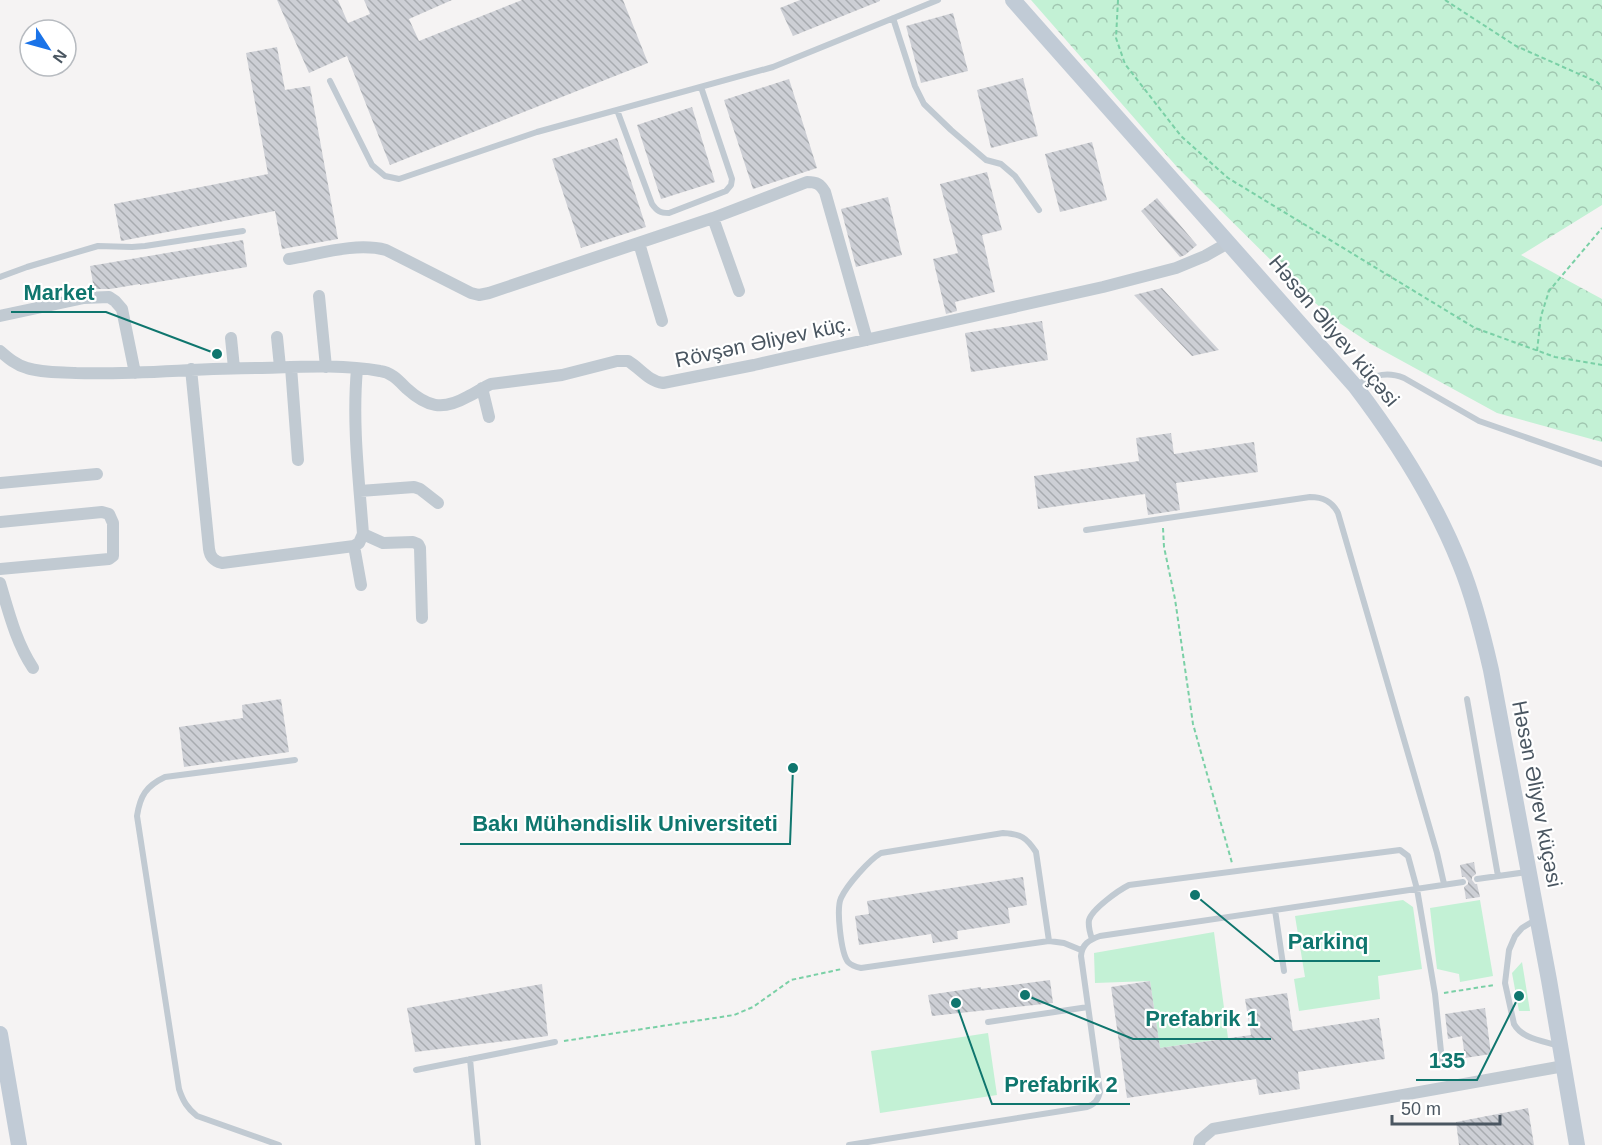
<svg xmlns="http://www.w3.org/2000/svg" width="1602" height="1145" font-family="Arial,sans-serif">
<defs>
<pattern id="forest-crowns" width="20" height="18" patternUnits="userSpaceOnUse" patternTransform="scale(1.5)"><rect width="20" height="18" fill="#c3f1d5"/><path d="M2 6a3 3 0 1 1 6 0M12 15a3 3 0 1 1 6 0" fill="none" stroke="#a0c6b0"/></pattern>
<pattern id="building-back-hatch" width="6" height="6" patternUnits="userSpaceOnUse" patternTransform="scale(1.5)"><rect width="6" height="6" fill="#cdcfd5"/><path d="M-1 5l2 2M0 0l6 6M5-1l2 2" fill="none" stroke="#a8abb0"/></pattern>
</defs>
<rect width="100%" height="100%" fill="#f5f3f3"/>
<path fill="#c3f1d5" d="M 1403,900 L 1413,907 L 1422,969 L 1378,976 L 1380,999 L 1299,1011 L 1294,979 L 1305,977 L 1295,916 Z
M 1480,900 L 1493,976 L 1460,982 L 1459,974 L 1437,969 L 1430,908 Z
M 1214,932 L 1228,1038 L 1160,1048 L 1150,981 L 1095,983 L 1094,953 Z
M 1522,962 L 1530,1011 L 1519,1011 L 1512,973 Z
M 988,1033 L 997,1095 L 880,1113 L 871,1051 Z"/>
<path fill="url(#forest-crowns)" d="M 1031,0 L 1602,0 L 1602,205 L 1521,255 L 1602,299 L 1602,442 L 1497,413 L 1371,344 L 1335,320 L 1306,295 L 1177,167 Z"/>
<path fill="url(#building-back-hatch)" d="M 277,0 L 338,0 L 348,23 L 370,14 L 364,0 L 452,0 L 409,19 L 419,41 L 522,0 L 623,0 L 648,63 L 390,165 L 347,56 L 309,73 Z
M 800,0 L 880,0 L 880,1 L 793,36 L 780,8 Z
M 953,13 L 968,71 L 921,83 L 906,26 Z
M 277,47 L 285,90 L 310,86 L 338,239 L 282,249 L 275,211 L 121,241 L 114,204 L 268,174 L 246,53 Z
M 1023,78 L 1038,136 L 991,148 L 977,90 Z
M 789,79 L 817,168 L 753,189 L 724,100 Z
M 692,107 L 715,182 L 661,199 L 637,125 Z
M 617,138 L 646,227 L 581,248 L 552,159 Z
M 1092,142 L 1107,200 L 1060,212 L 1045,154 Z
M 987,172 L 1002,230 L 982,235 L 995,292 L 955,302 L 957,311 L 946,314 L 933,259 L 958,253 L 940,184 Z
M 888,197 L 902,255 L 856,267 L 841,209 Z
M 1157,198 L 1197,245 L 1185,255 L 1180,257 L 1141,211 Z
M 243,240 L 247,267 L 140,285 L 140,284 L 110,289 L 94,289 L 90,266 Z
M 1162,288 L 1219,350 L 1192,356 L 1134,295 Z
M 1042,321 L 1048,360 L 971,372 L 965,333 Z
M 1171,433 L 1174,454 L 1254,442 L 1258,472 L 1176,483 L 1180,510 L 1148,515 L 1145,494 L 1038,509 L 1034,476 L 1139,461 L 1136,438 Z
M 281,699 L 289,752 L 184,767 L 179,727 L 243,718 L 242,705 Z
M 1474,862 L 1476,874 L 1472,877 L 1472,880 L 1475,884 L 1477,884 L 1480,897 L 1466,899 L 1464,887 L 1468,884 L 1468,881 L 1465,877 L 1462,877 L 1460,865 Z
M 1023,877 L 1027,905 L 1008,908 L 1010,923 L 957,931 L 958,939 L 933,943 L 931,934 L 859,945 L 855,916 L 869,914 L 867,901 Z
M 1050,980 L 1053,1003 L 932,1016 L 928,995 L 981,987 L 981,989 Z
M 1150,981 L 1160,1048 L 1251,1035 L 1245,999 L 1287,993 L 1293,1031 L 1379,1018 L 1385,1059 L 1298,1072 L 1300,1089 L 1259,1095 L 1256,1079 L 1127,1098 L 1111,987 Z
M 542,984 L 548,1036 L 415,1052 L 407,1008 Z
M 1485,1008 L 1491,1054 L 1465,1058 L 1462,1036 L 1448,1039 L 1445,1014 Z
M 1528,1108 L 1534,1145 L 1459,1145 L 1456,1122 Z"/>
<g fill="none" stroke-linecap="round" stroke-linejoin="round">
<path stroke="#7ad0a6" stroke-width="2" stroke-dasharray="4.5 3" stroke-linecap="butt" d="M 1118,0 L 1116,38 L 1125,64 L 1181,136 L 1228,178 L 1475,328 L 1555,357 L 1602,365
M 1445,0 L 1516,46 L 1597,82 L 1602,87
M 1537,351 L 1541,316 L 1549,291 L 1602,228
M 1163,528 L 1164,547 L 1175,599 L 1193,724 L 1232,863
M 1444,993 L 1494,985
M 564,1041 L 734,1015 L 753,1007 L 791,980 L 842,969"/>
<path stroke="#c1cad2" stroke-width="6" d="M 893,18 L 915,86 L 924,104 L 951,130 L 986,160 L 1001,164 L 1015,176 L 1039,210
M 330,81 L 372,165 L 385,176 L 399,179 L 537,132 L 773,67 L 938,0
M 617,110 L 652,204 C 657,211 660,213 669,213 L 726,191 L 731,185 L 732,179 L 701,87
M 0,277 L 27,267 L 98,246 L 132,247 L 145,246 L 243,231
M 1355,385 C 1374,377 1384,370 1404,378 L 1479,421 L 1602,464
M 1086,530 L 1310,497 C 1323,497 1332,501 1338,513 L 1437,853 L 1444,884
M 1467,699 L 1498,876
M 1477,879 L 1527,872
M 1275,910 L 1284,971
M 1537,919 L 1522,928 L 1515,936 L 1509,950 L 1505,983 L 1514,1024 C 1522,1039 1544,1041 1559,1046
M 1092,939 C 1090,933 1088,926 1089,920 C 1092,909 1119,890 1129,885 L 1400,850 L 1408,856 L 1417,889 L 1435,994 L 1442,1061
M 1049,941 L 1036,852 C 1026,837 1021,834 1003,833 L 881,853 C 869,860 847,885 841,898 C 836,909 841,953 848,962 C 852,966 856,967 861,968 L 1049,941 L 1064,943 L 1081,950
M 988,1022 L 1088,1007
M 470,1059 L 478,1145
M 416,1070 L 555,1042
M 279,1145 L 197,1116 C 187,1108 183,1101 179,1089 L 137,816 C 140,796 146,786 165,777 L 295,760
M 849,1145 L 1087,1107 C 1095,1104 1098,1100 1100,1092 L 1081,956 C 1082,944 1089,940 1100,936 L 1463,882"/>
<path stroke="#c1cad2" stroke-width="12" d="M 713,218 L 739,291
M 639,243 L 662,321
M 289,259 C 319,254 356,242 386,250 L 471,293 L 479,295 L 489,293 L 713,218 L 807,182 C 817,182 820,184 825,192 L 867,340
M 319,296 L 326,367
M 0,316 L 84,298 L 109,297 L 115,301 L 122,309 L 135,373
M 277,337 L 280,367
M 231,338 L 234,368
M 0,351 C 8,358 16,365 27,368 C 42,373 60,372 76,373 C 137,375 197,368 258,368 C 298,367 340,364 380,371 C 391,372 399,381 406,388 C 427,407 442,411 467,397 C 476,393 482,388 491,384 L 562,375 L 617,361 L 628,361 C 640,368 648,381 663,383 L 754,365 L 1103,287 L 1176,268 L 1205,256 L 1228,243
M 291,367 L 298,460
M 191,369 L 209,549 C 210,557 214,561 222,563 L 354,546 L 359,543 L 363,534 C 359,479 352,424 357,369
M 482,388 L 489,417
M 0,483 L 97,474
M 360,491 L 414,487 L 420,489 L 438,503
M 0,522 L 102,512 L 109,514 L 113,523 L 113,556 L 109,559 L 0,569
M 363,534 L 383,543 L 413,542 L 418,544 L 420,548 L 422,618
M 354,546 L 361,585
M 0,583 C 9,613 16,642 33,668
M 1199,1145 L 1200,1140 L 1213,1129 L 1564,1066"/>
<path stroke="#c1cbd6" stroke-width="16" d="M 1013,0 L 1355,386 C 1397,441 1434,499 1460,564 C 1474,598 1483,635 1491,670 L 1549,980 L 1577,1145
M 0,1034 L 19,1145"/>
</g>
<g text-anchor="middle" stroke-width="4.5" stroke-linejoin="round" paint-order="stroke">
<g font-size="21" fill="#4a5661" stroke="#fff">
<text transform="translate(1334 331) rotate(50)" y="7">Həsən Əliyev küçəsi</text>
<text transform="translate(763 342) rotate(-12)" y="7">Rövşən Əliyev küç.</text>
<text transform="translate(1537 794) rotate(79)" y="7">Həsən Əliyev küçəsi</text>
</g>
</g>
<path fill="none" stroke="#0f766e" stroke-width="2" d="M217 354L106 312H11M793 768L790 844H460M1195 895L1275 961H1380M1025 995L1133 1039H1271M1519 996L1477 1080H1416M956 1003L992 1104H1130"/>
<g fill="#0f766e" stroke="#fff" stroke-width="2">
<circle cx="217" cy="354" r="6"/>
<circle cx="793" cy="768" r="6"/>
<circle cx="1195" cy="895" r="6"/>
<circle cx="1025" cy="995" r="6"/>
<circle cx="1519" cy="996" r="6"/>
<circle cx="956" cy="1003" r="6"/>
</g>
<g font-size="22" text-anchor="middle" font-weight="bold" fill="#0f766e" stroke="#fff" stroke-width="4.5" stroke-linejoin="round" paint-order="stroke">
<text x="59" y="300">Market</text>
<text x="625" y="831">Bakı Mühəndislik Universiteti</text>
<text x="1328" y="949">Parkinq</text>
<text x="1202" y="1026">Prefabrik 1</text>
<text x="1447" y="1068">135</text>
<text x="1061" y="1092">Prefabrik 2</text>
</g>
<g transform="translate(48 48) rotate(126)"><circle r="28" fill="#ffffff" stroke="#b7bbc0" stroke-width="1.5"/>
<path d="M0-4.5L10 22L0 15L-10 22Z" fill="#1a73e8"/>
<text y="-9" font-size="16" font-weight="bold" text-anchor="middle" fill="#4a5661">N</text>
</g>
<path d="M1392 1115v9h108v-9" fill="none" stroke="#4a5661" stroke-width="3"/>
<text x="1401" y="1115" font-size="18" fill="#4a5661" stroke="#ffffff" stroke-width="4.5" paint-order="stroke">50 m</text>
</svg>
